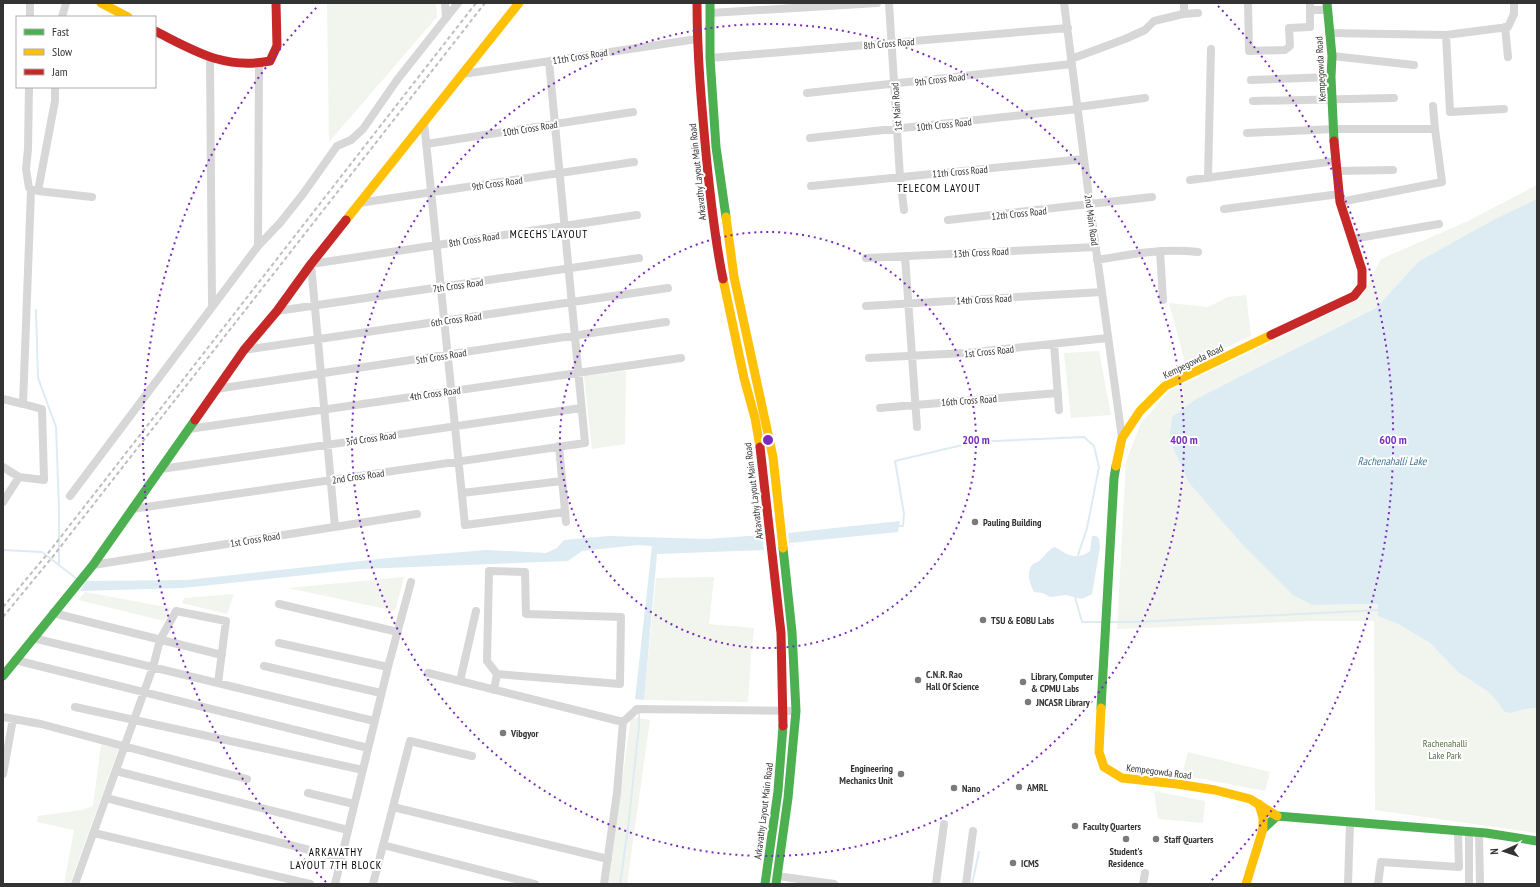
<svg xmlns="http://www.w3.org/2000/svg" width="1540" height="887" font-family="'PT Sans Narrow',sans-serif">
<rect width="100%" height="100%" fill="#fff"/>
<path fill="#f1f5ed" d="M 327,3 L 436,3 L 437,17 L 329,142 Z
M 1537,185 L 1537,199 L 1495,219 L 1419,261 L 1376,308 L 1196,399 L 1172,417 L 1169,439 L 1189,483 L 1240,542 L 1312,605 L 1378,604 L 1378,616 L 1398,624 L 1430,643 L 1458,672 L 1490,693 L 1505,712 L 1511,713 L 1526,709 L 1537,708 L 1537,833 L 1375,810 L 1374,621 L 1312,621 L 1117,629 L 1126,461 L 1141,423 L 1169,391 L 1360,299 L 1381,259 L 1468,221 Z
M 1246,295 L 1251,336 L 1186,366 L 1169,303 L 1208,307 L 1228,297 Z
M 1099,351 L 1111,415 L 1071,418 L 1064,353 Z
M 626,371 L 625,444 L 592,449 L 584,376 Z
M 404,577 L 395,611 L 288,588 Z
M 714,577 L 709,624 L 754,628 L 751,654 L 748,702 L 644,700 L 656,578 Z
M 85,592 L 171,608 L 164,621 L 78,600 Z
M 234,594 L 227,614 L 182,603 L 184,598 Z
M 631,717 L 650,720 L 627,884 L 608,884 Z
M 101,745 L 119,748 L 70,884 L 64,884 L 74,830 L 37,822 L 38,816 L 82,810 L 93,806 Z
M 1188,752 L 1270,772 L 1265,791 L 1182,775 Z
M 1154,791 L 1205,801 L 1203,823 L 1158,819 Z"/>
<path fill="#ddebf3" d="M 1537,199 L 1537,708 L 1526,709 L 1511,713 L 1505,712 L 1490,693 L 1458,672 L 1430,643 L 1398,624 L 1378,616 L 1378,604 L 1312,605 L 1293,595 L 1240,542 L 1189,483 L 1169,439 L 1172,417 L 1196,399 L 1376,308 L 1419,261 L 1495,219 Z
M 900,521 L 898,532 L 789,543 L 788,533 Z
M 762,535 L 764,550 L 657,554 L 644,700 L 635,699 L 652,546 L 638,545 L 582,551 L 568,561 L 360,569 L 183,588 L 80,591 L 86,581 L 187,580 L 388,558 L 487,550 L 546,553 L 557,548 L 564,540 L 609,536 L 707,539 Z
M 1092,536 L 1096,536 L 1099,538 L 1100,547 L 1092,594 L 1082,599 L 1066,595 L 1050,597 L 1043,593 L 1034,592 C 1030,584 1026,573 1032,565 C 1035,562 1038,562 1040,560 C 1046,555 1048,549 1055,547 C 1067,555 1077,561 1090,551 Z"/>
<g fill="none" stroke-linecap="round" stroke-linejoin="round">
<path stroke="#ddebf3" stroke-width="2" d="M 36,310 L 38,378 L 56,427 L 59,509 L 59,564
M 897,526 L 903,526 L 904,514 L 895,461 L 975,442 L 1084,437 L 1094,446 L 1099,467 L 1087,528 L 1078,555
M 3,550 L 42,552 L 77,579
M 1075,597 L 1082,622 L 1103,622
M 1109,622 L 1136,622 L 1380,610
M 620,884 L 628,828 L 639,726 L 639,710
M 972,884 L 979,852"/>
<path stroke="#d7d7d7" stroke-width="8" d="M 445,3 L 446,18 L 458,3
M 889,3 L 900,177 L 904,210
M 1064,3 L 1090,205 L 1122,438
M 1248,3 L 1249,51 L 1285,50 L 1290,46 L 1289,28 L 1310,27 L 1310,3
M 1310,10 L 1327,10
M 710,13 L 877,3
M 1184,14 L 1184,3
M 30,17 L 30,3
M 62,17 L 66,3
M 1505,27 L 1508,57
M 1329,33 L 1446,35 L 1508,27 L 1514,14 L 1514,3
M 1446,35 L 1450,112 L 1504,109
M 1332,56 L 1414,65
M 210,58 L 212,306
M 710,58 L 1068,28
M 1071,59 L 1125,39 L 1145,30 L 1154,21 L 1183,14 L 1198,13
M 463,74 L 697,39
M 1251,80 L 1331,77
M 29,87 L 28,149 L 26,169 L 29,188 L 38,191 L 55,101 L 55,87
M 807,93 L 1072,64
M 1253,101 L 1394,98
M 1433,106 L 1435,129
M 1078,107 L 1145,98
M 424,122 L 465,525 L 565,512
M 1247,133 L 1334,129 L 1435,129 L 1442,182 L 1340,202
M 810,138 L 1078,109
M 426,144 L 633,112
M 1337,171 L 1393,170
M 1208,178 L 1211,49
M 1190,180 L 1336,161
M 811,186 L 1084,159
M 38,191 L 92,197
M 359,203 L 634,162
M 1224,209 L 1340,194
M 948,220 L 1152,197
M 1352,239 L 1439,224
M 258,246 L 280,223 L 303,194 L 337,146 L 351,140 L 363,129 L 397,80 L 446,18
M 1160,251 L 1163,300
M 905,256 L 917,427
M 866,258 L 1096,247
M 1097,260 C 1131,254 1164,248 1198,252
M 866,306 L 1102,292
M 277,311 L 639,258
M 1054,344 L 1059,410
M 244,350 L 668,288
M 869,358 L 965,353 L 1108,338
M 216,389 L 666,322
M 3,399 L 23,404 L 31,190
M 880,408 L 1058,393
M 189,429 L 681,358
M 559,446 L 566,522
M 3,467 L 19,477 L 44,480 L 42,409 L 23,404
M 161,469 L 581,408
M 462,493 L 562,481
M 70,496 L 258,246 L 259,64
M 3,502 L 19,477
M 132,509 L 585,443 L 549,61
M 335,527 L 311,264 L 637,215
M 93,565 L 417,514
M 489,571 L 525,572 L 526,614 L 621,617 L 620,684 L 497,674 L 487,661 Z
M 279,604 L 398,632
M 53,613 L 222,655
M 33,638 L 374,721
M 279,643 L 388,667
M 15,660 L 368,748
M 264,666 L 381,693
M 428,673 L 623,722
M 460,681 L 476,611
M 494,690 L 497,674
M 75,707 L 363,770
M 3,717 L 41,724 L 247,779
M 116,771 L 348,830
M 3,774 L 13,719
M 308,793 L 354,804
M 106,798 L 341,858
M 393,807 L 608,859
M 94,833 L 310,884
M 1479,833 L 1480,884
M 383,845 L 535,884
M 777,876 L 834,884
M 75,884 L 153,667 L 160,640 L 176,611 L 226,621 L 218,683
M 335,884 L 388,667 L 411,582
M 373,884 L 410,741 L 472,756
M 604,884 L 617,793 L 623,722 L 637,709 L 796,711
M 936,884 L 944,824
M 966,884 L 973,831
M 1143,884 L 1145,873
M 1348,884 L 1350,823
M 1378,884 L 1381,862 L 1459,867 L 1458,831
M 1469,884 L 1469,832"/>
<path stroke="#4caf50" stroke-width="9" d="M 710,3 L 710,58 L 716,147 L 726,217
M 1327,3 L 1332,56 L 1331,77 L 1334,141
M 3,676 L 93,565 L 195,420
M 1101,708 L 1114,478 L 1116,466
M 1263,829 L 1277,816 L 1486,833 L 1537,841
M 765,884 L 778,791 L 783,726
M 776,884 L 788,798 L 796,711 L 792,632 L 783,548"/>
<path stroke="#ffc107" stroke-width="9" d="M 101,3 L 128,17
M 726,217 L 734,277 L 773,457 L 783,548
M 346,220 L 519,3
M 723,279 L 744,378 L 755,418 L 760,447
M 1116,466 L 1122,438 L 1140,411 L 1165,386 L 1271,335
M 1101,708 L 1099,752 L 1104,767 L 1122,778 L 1177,784 L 1215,790 L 1250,799 L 1277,816
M 1246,884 L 1263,829 L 1263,818 L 1259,804"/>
<path stroke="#c62828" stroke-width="9" d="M 697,3 C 697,57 702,110 707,164 C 711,203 715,241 723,279
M 155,31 C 195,51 224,70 270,61 L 277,46 L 276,3
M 1271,335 L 1354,296 L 1362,286 L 1362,270 L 1340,202 L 1334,141
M 195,420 L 244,350 L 277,311 L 311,264 L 346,220
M 760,447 L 781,633 L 783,726"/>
<path stroke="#bebebe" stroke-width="2" stroke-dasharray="4 3" stroke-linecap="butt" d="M 3,607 L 49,552 L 476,3
M 3,617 L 54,555 L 485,3"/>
</g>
<g fill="none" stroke="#7b2cbf" stroke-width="2" stroke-dasharray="2 4">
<circle cx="768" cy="440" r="208"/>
<circle cx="768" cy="440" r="416"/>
<path d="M326 882A625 625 0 0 1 318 6M1218 6A625 625 0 0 1 1210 882"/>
</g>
<g fill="#7a7a7a" stroke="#fff" stroke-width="1.5">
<circle cx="975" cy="522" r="4"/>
<circle cx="983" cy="620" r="4"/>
<circle cx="918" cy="680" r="4"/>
<circle cx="1023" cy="682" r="4"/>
<circle cx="1028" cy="702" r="4"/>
<circle cx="503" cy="733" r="4"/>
<circle cx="901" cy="774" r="4"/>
<circle cx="1019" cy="787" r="4"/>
<circle cx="954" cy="788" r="4"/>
<circle cx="1075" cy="826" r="4"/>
<circle cx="1126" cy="839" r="4"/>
<circle cx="1156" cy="839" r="4"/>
<circle cx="1013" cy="863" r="4"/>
</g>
<g text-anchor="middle" stroke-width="4" stroke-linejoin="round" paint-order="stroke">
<g font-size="10" fill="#333" stroke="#fff">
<text transform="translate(889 43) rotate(-5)" y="4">8th Cross Road</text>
<text transform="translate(580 56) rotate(-9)" y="4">11th Cross Road</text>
<text transform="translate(1320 69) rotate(-93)" y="4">Kempegowda Road</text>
<text transform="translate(940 79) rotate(-7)" y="4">9th Cross Road</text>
<text transform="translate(896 107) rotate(-94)" y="4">1st Main Road</text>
<text transform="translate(944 124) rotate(-6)" y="4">10th Cross Road</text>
<text transform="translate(530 128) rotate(-9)" y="4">10th Cross Road</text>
<text transform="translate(960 171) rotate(-5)" y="4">11th Cross Road</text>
<text transform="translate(697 172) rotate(-96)" y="4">Arkavathy Layout Main Road</text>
<text transform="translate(497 183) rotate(-8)" y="4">9th Cross Road</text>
<text transform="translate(1019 213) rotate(-6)" y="4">12th Cross Road</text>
<text transform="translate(1092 220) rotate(82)" y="4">2nd Main Road</text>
<text transform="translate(474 239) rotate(-9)" y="4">8th Cross Road</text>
<text transform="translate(981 252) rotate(-3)" y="4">13th Cross Road</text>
<text transform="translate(458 285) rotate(-8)" y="4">7th Cross Road</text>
<text transform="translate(984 299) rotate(-3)" y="4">14th Cross Road</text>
<text transform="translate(456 319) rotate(-8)" y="4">6th Cross Road</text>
<text transform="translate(989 351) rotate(-6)" y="4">1st Cross Road</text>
<text transform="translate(441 356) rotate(-9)" y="4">5th Cross Road</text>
<text transform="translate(1193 361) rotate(-26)" y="4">Kempegowda Road</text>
<text transform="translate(435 393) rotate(-8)" y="4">4th Cross Road</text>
<text transform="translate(969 400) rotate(-4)" y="4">16th Cross Road</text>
<text transform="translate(371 438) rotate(-8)" y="4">3rd Cross Road</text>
<text transform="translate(358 476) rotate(-8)" y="4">2nd Cross Road</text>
<text transform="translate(753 491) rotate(-97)" y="4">Arkavathy Layout Main Road</text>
<text transform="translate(255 539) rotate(-9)" y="4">1st Cross Road</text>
<text transform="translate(1159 771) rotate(7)" y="4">Kempegowda Road</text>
<text transform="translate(763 811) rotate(-83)" y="4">Arkavathy Layout Main Road</text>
</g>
<g font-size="10" font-weight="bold" fill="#333" stroke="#fff" text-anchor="start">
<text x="983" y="526">Pauling Building</text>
<text x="991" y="624">TSU &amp; EOBU Labs</text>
<text x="926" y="678">C.N.R. Rao<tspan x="926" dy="12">Hall Of Science</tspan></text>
<text x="1031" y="680">Library, Computer<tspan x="1031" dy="12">&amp; CPMU Labs</tspan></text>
<text x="1036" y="706">JNCASR Library</text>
<text x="511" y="737">Vibgyor</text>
<text x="893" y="772" text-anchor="end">Engineering<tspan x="893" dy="12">Mechanics Unit</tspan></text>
<text x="1027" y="791">AMRL</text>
<text x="962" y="792">Nano</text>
<text x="1083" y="830">Faculty Quarters</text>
<text x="1164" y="843">Staff Quarters</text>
<text x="1126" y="855" text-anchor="middle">Student's<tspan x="1126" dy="12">Residence</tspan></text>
<text x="1021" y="867">ICMS</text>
</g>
<g font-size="10" fill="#56703f" stroke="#fff">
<text x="1445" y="747">Rachenahalli<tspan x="1445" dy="12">Lake Park</tspan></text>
</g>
<g font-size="11" letter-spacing="1" fill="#000" stroke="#fff">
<text x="939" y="192">TELECOM LAYOUT</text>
<text x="549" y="238">MCECHS LAYOUT</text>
<text x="336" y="856">ARKAVATHY<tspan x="336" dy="13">LAYOUT 7TH BLOCK</tspan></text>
</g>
<g font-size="11" font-style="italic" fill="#3f7597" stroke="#fff">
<text x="1392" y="465">Rachenahalli Lake</text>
</g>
</g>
<circle cx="768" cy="440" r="6" fill="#7b2cbf" stroke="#fff" stroke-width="2"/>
<g font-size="12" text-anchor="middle" font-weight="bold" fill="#7b2cbf" stroke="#fff" stroke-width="4" stroke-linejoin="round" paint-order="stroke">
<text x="976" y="444">200 m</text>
<text x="1184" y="444">400 m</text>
<text x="1393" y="444">600 m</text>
</g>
<rect width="1540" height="887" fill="none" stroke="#333333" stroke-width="8"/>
<rect x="16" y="16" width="140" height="72" fill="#ffffff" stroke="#adadad"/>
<rect x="24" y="29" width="20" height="6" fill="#4caf50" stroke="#adadad"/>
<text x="52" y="36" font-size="12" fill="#333333">Fast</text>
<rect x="24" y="49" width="20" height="6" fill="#ffc107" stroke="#adadad"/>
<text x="52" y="56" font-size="12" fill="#333333">Slow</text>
<rect x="24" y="69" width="20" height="6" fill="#c62828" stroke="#adadad"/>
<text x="52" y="76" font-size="12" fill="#333333">Jam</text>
<g transform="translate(1504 851) rotate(267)" stroke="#ffffff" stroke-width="3" paint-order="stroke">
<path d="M0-3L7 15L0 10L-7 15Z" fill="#333333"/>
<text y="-6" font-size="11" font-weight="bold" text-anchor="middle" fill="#333333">N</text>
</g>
</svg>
